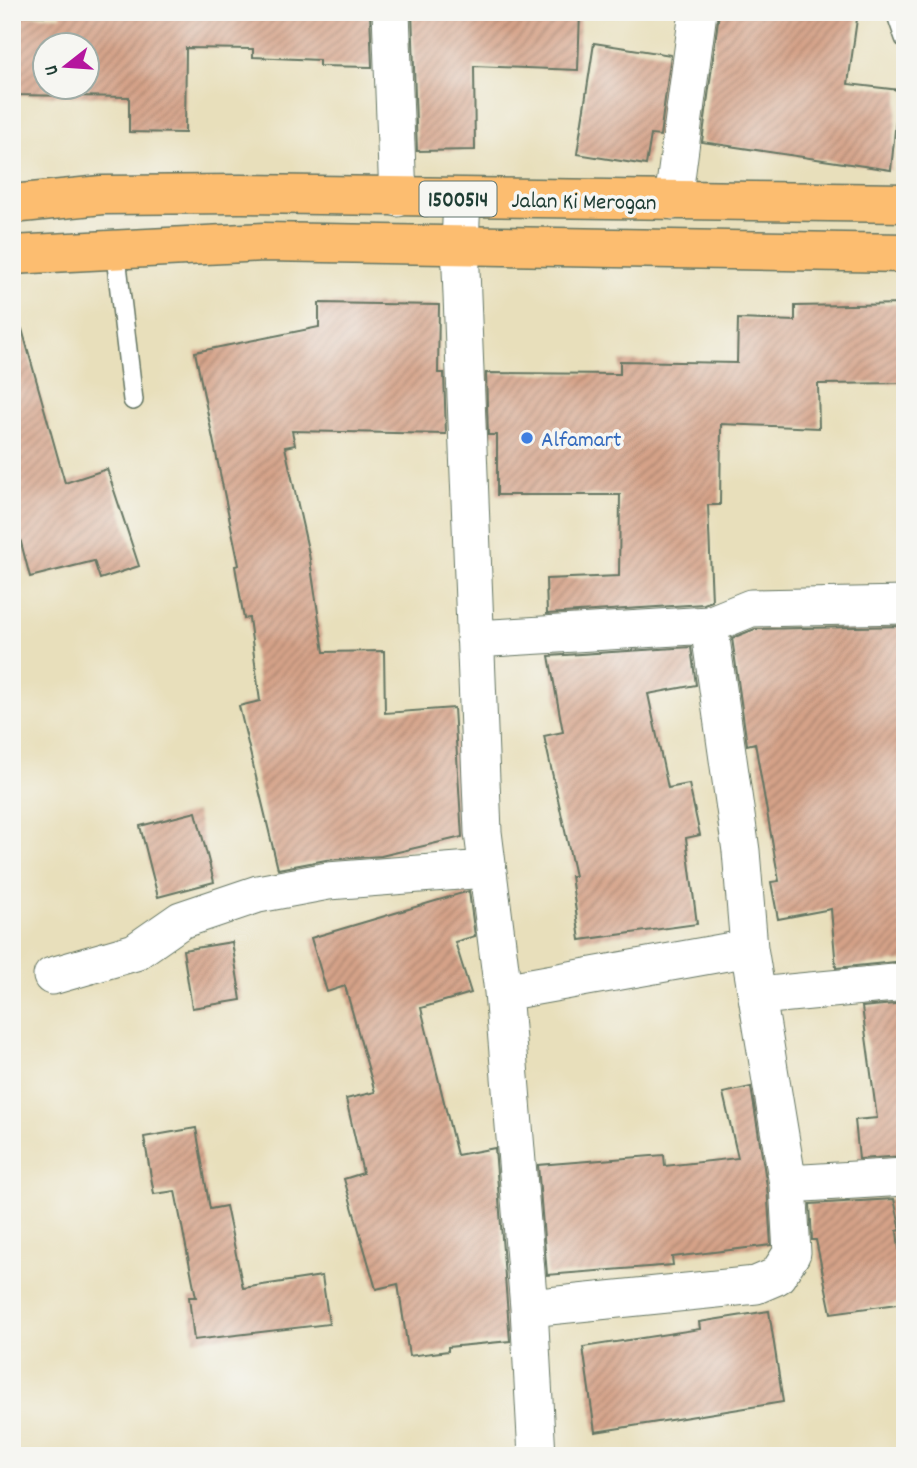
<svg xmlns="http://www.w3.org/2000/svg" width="917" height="1468" font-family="Dekko,sans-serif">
<defs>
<pattern id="building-hatch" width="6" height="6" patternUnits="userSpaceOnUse" patternTransform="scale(1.75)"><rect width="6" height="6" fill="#d5a288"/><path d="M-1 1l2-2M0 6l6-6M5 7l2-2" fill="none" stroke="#ac8570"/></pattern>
</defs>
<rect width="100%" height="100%" fill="#f6f6f2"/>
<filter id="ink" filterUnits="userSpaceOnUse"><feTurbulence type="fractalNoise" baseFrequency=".0143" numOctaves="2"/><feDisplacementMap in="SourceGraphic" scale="14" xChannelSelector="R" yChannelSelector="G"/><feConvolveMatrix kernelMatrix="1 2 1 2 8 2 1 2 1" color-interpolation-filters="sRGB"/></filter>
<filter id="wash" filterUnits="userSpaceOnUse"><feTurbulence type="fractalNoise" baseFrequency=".00686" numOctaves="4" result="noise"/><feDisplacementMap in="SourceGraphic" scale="28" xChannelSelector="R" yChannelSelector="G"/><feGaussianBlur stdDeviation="1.57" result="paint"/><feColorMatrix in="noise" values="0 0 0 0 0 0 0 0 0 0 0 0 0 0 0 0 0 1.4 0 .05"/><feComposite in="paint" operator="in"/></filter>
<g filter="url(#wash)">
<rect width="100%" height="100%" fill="#e8dfbb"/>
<g id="blocks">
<path fill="url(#building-hatch)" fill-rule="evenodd" d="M 61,12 L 370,12 L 372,67 L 319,66 L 319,60 L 253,57 L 253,49 L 186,48 L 185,133 L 129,132 L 129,97 L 16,95 L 12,15 L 61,16 ZM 46,46 L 88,46 L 88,88 L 46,88 Z
M 412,12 L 580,12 L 578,70 L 474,66 L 475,150 L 417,151 Z
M 719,12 L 858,12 L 848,84 L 899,90 L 891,170 L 702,142 Z
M 594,43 L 671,55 L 660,136 L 651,135 L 646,165 L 577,154 Z
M 319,303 L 439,305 L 438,373 L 444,373 L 446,434 L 292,431 L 295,445 L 285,447 L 309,554 L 324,652 L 384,651 L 385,713 L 454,708 L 462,837 L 381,856 L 326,860 L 278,869 L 239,706 L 260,701 L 249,618 L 244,619 L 235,566 L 239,565 L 195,352 L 319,327 Z
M 905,304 L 905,383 L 818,384 L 819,428 L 721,424 L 720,505 L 708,505 L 712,601 L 704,604 L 547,614 L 546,579 L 619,576 L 620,495 L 497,495 L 497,435 L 488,435 L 486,373 L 620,374 L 620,361 L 737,363 L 738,319 L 795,321 L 795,306 Z
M 22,329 L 65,483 L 107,469 L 139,566 L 100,579 L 94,561 L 30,577 L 12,508 L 12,331 Z
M 905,626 L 905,961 L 836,968 L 831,909 L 778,919 L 771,882 L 779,881 L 755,743 L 747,745 L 732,638 L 755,629 Z
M 691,647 L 696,685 L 648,694 L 668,788 L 689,784 L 700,835 L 686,838 L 697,924 L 580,940 L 571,876 L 575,876 L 544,736 L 563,732 L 549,656 Z
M 196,812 L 214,882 L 158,897 L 140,826 Z
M 469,891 L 475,936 L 455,942 L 471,993 L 421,1008 L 457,1155 L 495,1148 L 510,1341 L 448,1347 L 448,1351 L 409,1356 L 398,1284 L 376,1289 L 344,1179 L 363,1173 L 346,1099 L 375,1092 L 345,986 L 327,992 L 311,938 Z
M 232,942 L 241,1000 L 192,1008 L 183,950 Z
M 905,1003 L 905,1156 L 859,1159 L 855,1120 L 877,1118 L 862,1007 Z
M 751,1087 L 767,1186 L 771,1245 L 672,1257 L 673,1265 L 547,1275 L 538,1165 L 664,1155 L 665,1166 L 738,1158 L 723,1093 Z
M 196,1128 L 210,1209 L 226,1206 L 243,1288 L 322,1276 L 329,1324 L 194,1340 L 189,1297 L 196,1297 L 175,1191 L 154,1194 L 144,1137 Z
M 894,1199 L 901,1230 L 897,1231 L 905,1303 L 831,1313 L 816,1240 L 812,1240 L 810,1204 Z
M 769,1311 L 783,1402 L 595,1432 L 583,1347 L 700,1329 L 699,1322 Z"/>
</g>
</g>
<g filter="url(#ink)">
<use href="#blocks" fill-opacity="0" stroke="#657663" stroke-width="2"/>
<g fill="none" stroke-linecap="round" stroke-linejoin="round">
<g stroke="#657663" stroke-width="22">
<path id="service" d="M 896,12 L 905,38
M 115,248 L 133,400"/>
</g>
<g stroke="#657663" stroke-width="39">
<path id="minor" d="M 391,12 L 398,198
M 462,199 L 460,244 L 483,832 L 503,992 L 529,1308 L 537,1456
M 673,201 L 698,12
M 709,625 L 751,608 L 905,605
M 475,639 L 709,625 L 741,851 L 749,948 L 788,1184 L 792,1253 L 777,1276 L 756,1285 L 529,1308
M 52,976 L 135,952 L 181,920 L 258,894 L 328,881 L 485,869
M 503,992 L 749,948
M 758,996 L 905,982
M 788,1184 L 905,1177"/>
</g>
<g stroke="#657663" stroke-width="41">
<path id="trunk" d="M 12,204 L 102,195 L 241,194 L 905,203
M 12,255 L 264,242 L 905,253"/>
</g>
<use href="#service" stroke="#fff" stroke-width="19"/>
<use href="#minor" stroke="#fff" stroke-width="37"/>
<use href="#trunk" stroke="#fcbd6f" stroke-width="38"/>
</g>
</g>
<circle fill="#3f7fe0" stroke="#f6f6f2" stroke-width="2.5" cx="527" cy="438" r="7"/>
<g text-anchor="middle" stroke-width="7" stroke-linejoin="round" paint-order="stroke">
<rect fill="#f6f6f2" stroke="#60746d" stroke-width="2" x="419.5" y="181.5" width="77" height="35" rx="5"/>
<g font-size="21" font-weight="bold" fill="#1f3d34">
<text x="458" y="206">1500514</text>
</g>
<g font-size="23" fill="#1f3d34" stroke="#f6f6f2">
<text transform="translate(584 200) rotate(1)" y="8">Jalan Ki Merogan</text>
</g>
<g font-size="23" fill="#366cbe" stroke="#f6f6f2" text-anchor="start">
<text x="541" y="446">Alfamart</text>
</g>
</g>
<rect width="917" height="1468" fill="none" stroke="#f6f6f2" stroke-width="42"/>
<g transform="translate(66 66) rotate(253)"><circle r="33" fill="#f6f6f2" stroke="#a0aca6" stroke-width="2"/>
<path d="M0-5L12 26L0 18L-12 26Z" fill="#b5179e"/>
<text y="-10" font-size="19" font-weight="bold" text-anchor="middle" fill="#1f3d34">U</text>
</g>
</svg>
